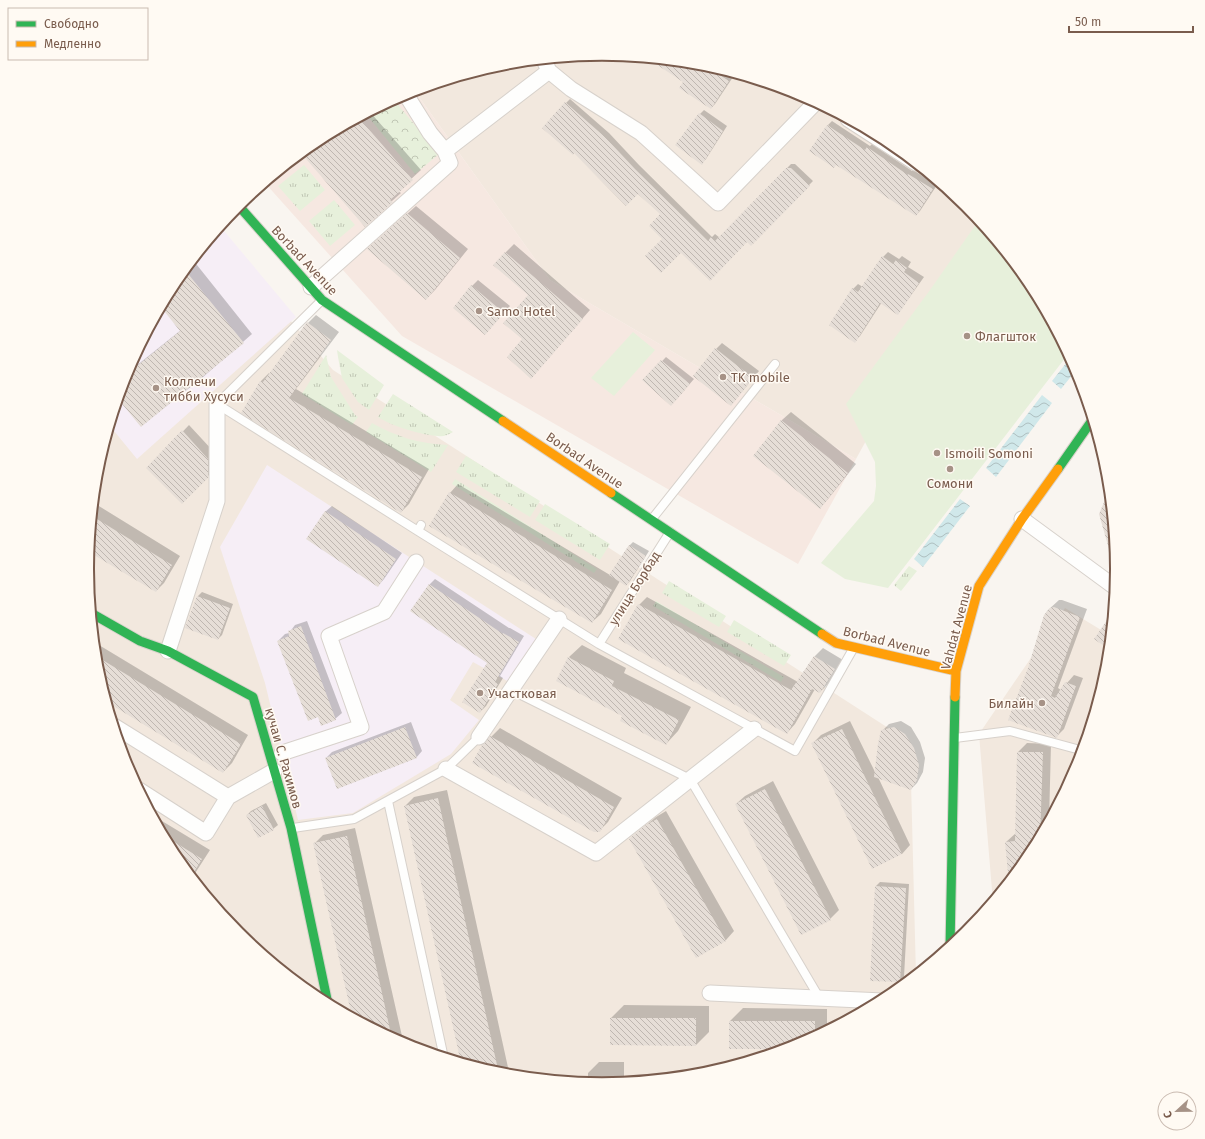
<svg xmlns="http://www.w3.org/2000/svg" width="1205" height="1139" font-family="'Fira Sans',sans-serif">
<defs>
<pattern id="grass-tufts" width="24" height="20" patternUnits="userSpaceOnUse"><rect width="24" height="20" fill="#e7f0db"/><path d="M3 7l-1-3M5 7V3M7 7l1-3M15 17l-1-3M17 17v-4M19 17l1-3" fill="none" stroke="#c0c6b4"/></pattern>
<pattern id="forest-crowns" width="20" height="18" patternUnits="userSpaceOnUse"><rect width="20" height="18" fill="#e7f0db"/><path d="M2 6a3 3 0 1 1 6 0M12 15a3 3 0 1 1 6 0" fill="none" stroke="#c0c6b4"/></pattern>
<pattern id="water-waves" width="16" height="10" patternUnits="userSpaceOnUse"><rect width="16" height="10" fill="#d0e8ea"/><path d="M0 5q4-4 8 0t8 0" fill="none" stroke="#aebfc0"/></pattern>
<pattern id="building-back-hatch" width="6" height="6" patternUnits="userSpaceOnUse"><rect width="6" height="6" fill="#e6ded7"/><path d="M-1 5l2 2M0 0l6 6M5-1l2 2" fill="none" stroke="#bfb7b1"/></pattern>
</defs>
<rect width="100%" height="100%" fill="#f9f5f0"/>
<path fill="#f2e8de" d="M 603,54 L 703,64 L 800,93 L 889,141 L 967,205 L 984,226 L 856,459 L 550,280 L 414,90 L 502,64 Z
M 215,233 L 333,370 L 910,742 L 916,976 L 889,998 L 800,1046 L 703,1075 L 602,1085 L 502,1075 L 405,1046 L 316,998 L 238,934 L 174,856 L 126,767 L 97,670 L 87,569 L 97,469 L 126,372 L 174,283 Z
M 1065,608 L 1111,636 L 1108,670 L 1079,767 L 1031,856 L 993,902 L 979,734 Z"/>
<path fill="#f6e8e1" d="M 414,90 L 550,280 L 856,459 L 798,564 L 402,336 L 265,183 L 316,141 L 405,93 Z"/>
<path fill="#f6eef6" d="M 220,226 L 296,317 L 137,459 L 110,426 L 126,372 L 174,283 Z
M 267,465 L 536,639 L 509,682 L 473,662 L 450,700 L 479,720 L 451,754 L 353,813 L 298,820 L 265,683 L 220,547 Z"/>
<path fill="url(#grass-tufts)" d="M 304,165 L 325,190 L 300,211 L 278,186 Z
M 334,200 L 355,225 L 330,246 L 309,221 Z
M 337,350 L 384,385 L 369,410 L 358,402 L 342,378 L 338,357 Z
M 326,355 L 331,377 L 355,415 L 358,417 L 352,425 L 302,394 Z
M 393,394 L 453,432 C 448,435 443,437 438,436 C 422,435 391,426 378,417 Z
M 372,423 C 397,437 420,444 448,445 L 431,472 L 366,432 Z
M 466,456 L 540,501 L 530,517 L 456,472 Z
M 455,479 L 597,569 L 594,573 L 452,484 Z
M 545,504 L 610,544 L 600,560 L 535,520 Z
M 909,566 L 917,571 L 901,591 L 894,585 Z
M 669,581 L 726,616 L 719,627 L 662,593 Z
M 656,601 L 784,677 L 781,682 L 653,606 Z
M 734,620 L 791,655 L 784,666 L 727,632 Z"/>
<path fill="url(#forest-crowns)" d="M 394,100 L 439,154 L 415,174 L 366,114 Z"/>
<path fill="#e7f0db" d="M 979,220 L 1031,283 L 1069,353 L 888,588 L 845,579 L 821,563 L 874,501 L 876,486 L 875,462 L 846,404 L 930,290 Z
M 633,332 L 655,350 L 614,396 L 591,378 Z"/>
<path fill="url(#water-waves)" d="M 1071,357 L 1077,369 L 1061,389 L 1052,381 Z
M 1042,395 L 1052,403 L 996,477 L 986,468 Z
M 960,499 L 970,506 L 923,567 L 914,559 Z"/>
<path fill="#0003" d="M 649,59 L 703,64 L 722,70 L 733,77 L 715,104 L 711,108 L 684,81 Z
M 570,99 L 609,133 L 639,165 L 712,237 L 715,234 L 720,238 L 791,164 L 795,164 L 813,181 L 751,244 L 747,240 L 681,252 L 663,239 L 661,214 L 566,103 Z
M 704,110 L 727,126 L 706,159 L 702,163 L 700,114 Z
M 370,112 L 421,170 L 398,191 L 401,193 L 365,225 L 302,152 L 316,141 Z
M 832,121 L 870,146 L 872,144 L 912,171 L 913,170 L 937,185 L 920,211 L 916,215 L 828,125 Z
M 416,206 L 468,249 L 435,290 L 426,299 L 377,241 Z
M 514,244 L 590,310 L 531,377 L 524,339 L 529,295 L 505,253 Z
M 888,252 L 899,259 L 902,256 L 911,262 L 908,267 L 924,277 L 902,308 L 897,313 L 882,302 L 860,336 L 855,341 L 853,289 L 858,284 L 863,287 L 883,257 Z
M 193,260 L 252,334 L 202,378 L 141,426 L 119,397 L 126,374 L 181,330 L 162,306 L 174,283 Z
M 478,280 L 510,306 L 485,334 L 472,286 Z
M 316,315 L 339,332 L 296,389 L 429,469 L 409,504 L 401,512 L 243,412 L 261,381 L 269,373 L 270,374 L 308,323 Z
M 722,343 L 759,371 L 731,405 L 716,349 Z
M 666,357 L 694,379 L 675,401 L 644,380 Z
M 791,412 L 856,464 L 828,499 L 820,508 L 755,456 L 782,420 Z
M 189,425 L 214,452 L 214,470 L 182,502 L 148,468 Z
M 458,484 L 610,575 L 629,546 L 633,542 L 649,551 L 630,581 L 626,585 L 620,581 L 601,614 L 592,622 L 450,493 Z
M 1110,490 L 1116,550 L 1111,552 L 1100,514 Z
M 94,503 L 180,556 L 164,583 L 156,591 L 89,550 Z
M 332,506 L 402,553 L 384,579 L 378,586 L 325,512 Z
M 435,579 L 509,628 L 510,628 L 524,636 L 500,676 L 503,678 L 486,706 L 480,712 L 488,662 L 412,611 L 430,584 Z
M 202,592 L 233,604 L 222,635 L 218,639 L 186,627 L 198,596 Z
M 647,597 L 798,682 L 815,656 L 823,648 L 843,660 L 828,684 L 820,692 L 815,689 L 795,724 L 787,733 L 639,605 Z
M 1059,600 L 1062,600 L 1087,609 L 1058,688 L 1061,690 L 1074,675 L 1083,678 L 1064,729 L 1056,737 L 1029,668 L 1047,611 Z
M 307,621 L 342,713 L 335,719 L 278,641 L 285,634 L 289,633 L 295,625 Z
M 94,642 L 248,735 L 232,763 L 223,772 L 106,701 L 97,670 Z
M 582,645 L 626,668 L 624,673 L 691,707 L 678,731 L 666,744 L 624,716 L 569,657 Z
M 850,721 L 875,772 L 882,731 L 889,724 L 901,721 L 911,727 L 920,742 L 925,758 L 923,772 L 917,783 L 911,789 L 878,777 L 910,845 L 902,854 L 812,744 L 821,735 Z
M 411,722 L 422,751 L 416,758 L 326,758 L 332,752 Z
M 500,728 L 622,798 L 608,822 L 599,831 L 491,737 Z
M 1027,743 L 1051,744 L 1049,823 L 1031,856 L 1009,882 L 1006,842 L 1016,833 L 1018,752 Z
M 773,781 L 839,910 L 830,919 L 736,804 L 745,796 Z
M 447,790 L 509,1072 L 506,1075 L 462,1063 L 405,806 L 414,797 Z
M 266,803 L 278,825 L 273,829 L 247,815 L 251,811 Z
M 666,811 L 734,931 L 726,940 L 697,956 L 630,839 L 656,817 Z
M 152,815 L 210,850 L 192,878 L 174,856 Z
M 355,828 L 404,1045 L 353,1018 L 314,844 L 323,835 Z
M 880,882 L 909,884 L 904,977 L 900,981 L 876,886 Z
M 624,1005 L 709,1006 L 709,1032 L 696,1045 L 611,1044 L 611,1018 Z
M 743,1008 L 827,1009 L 827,1031 L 800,1046 L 730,1021 Z
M 599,1062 L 624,1062 L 624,1083 L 602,1085 L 588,1084 L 588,1073 Z"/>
<path fill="url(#building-back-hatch)" d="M 647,58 L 703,64 L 729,81 L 711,109 L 679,88 L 683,82 Z
M 565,102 L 605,137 L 635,169 L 708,241 L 711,237 L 715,241 L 786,168 L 791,168 L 810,186 L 751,246 L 747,242 L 710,281 L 681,253 L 661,273 L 645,256 L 662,239 L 649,226 L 660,214 L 638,194 L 626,206 L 574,153 L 573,155 L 542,128 Z
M 699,113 L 723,131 L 702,165 L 675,145 Z
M 359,118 L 413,180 L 390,200 L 393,202 L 365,227 L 301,153 L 316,141 Z
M 827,125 L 865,150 L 867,147 L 908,175 L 908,174 L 933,189 L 916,216 L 836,165 L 834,168 L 809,151 Z
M 407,213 L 460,258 L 426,300 L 367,249 Z
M 505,252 L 583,319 L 531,379 L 507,357 L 522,339 L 503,323 L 528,295 L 493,265 Z
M 882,256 L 893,264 L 896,260 L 907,268 L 904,272 L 919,283 L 898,315 L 880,303 L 855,343 L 829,325 L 852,288 L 858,292 Z
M 185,270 L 244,343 L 141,427 L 118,399 L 126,375 L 180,331 L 161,307 L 174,283 Z
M 471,285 L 504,313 L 485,335 L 453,308 Z
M 307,322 L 331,340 L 289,398 L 422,477 L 401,513 L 241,413 L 260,381 L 263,382 Z
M 715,348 L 753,378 L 731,406 L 693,376 Z
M 661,360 L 690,384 L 671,406 L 642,380 Z
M 781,420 L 848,473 L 820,509 L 753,456 Z
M 182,430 L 208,459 L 208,478 L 182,504 L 146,468 Z
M 1110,488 L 1116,548 L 1109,549 L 1099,514 Z
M 449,492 L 612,590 L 592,623 L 429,526 Z
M 325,511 L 396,559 L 378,587 L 306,539 Z
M 92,516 L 172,565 L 156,592 L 89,552 Z
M 629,545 L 646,556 L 626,586 L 609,575 Z
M 429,584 L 503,634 L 503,633 L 519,642 L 495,682 L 498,684 L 480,713 L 462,702 L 487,663 L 410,611 Z
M 197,596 L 230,608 L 218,640 L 185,628 Z
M 638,604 L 791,690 L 814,656 L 835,669 L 820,693 L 812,689 L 787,734 L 618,639 Z
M 1054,607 L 1080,617 L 1051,696 L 1055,698 L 1065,682 L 1076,686 L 1057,738 L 1008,720 L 1028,668 L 1044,615 L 1050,608 Z
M 1114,610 L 1110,650 L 1094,639 Z
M 301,626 L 336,720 L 321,726 L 318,717 L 308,721 L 277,641 L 289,636 L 288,631 Z
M 96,656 L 241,744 L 223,773 L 107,702 L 97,670 Z
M 568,657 L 614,681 L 612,686 L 679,720 L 666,745 L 620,721 L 622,716 L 556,681 Z
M 405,727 L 417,758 L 337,789 L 325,758 Z
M 894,727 L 905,734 L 914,748 L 919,765 L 917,780 L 911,790 L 874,777 L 878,744 L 881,730 Z
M 842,729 L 902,854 L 872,869 L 811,743 Z
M 490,736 L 614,807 L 600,832 L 594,832 L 472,763 L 482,745 Z
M 1017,752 L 1043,752 L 1040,839 L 1031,856 L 1009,883 L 1005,842 L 1015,841 Z
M 765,789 L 831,920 L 801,935 L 735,804 Z
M 438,798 L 499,1074 L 461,1063 L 404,806 Z
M 262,806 L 274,830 L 258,838 L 246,815 Z
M 657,819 L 726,941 L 696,958 L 629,839 L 646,825 Z
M 163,835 L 202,859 L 191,877 L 174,856 Z
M 347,836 L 384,1002 L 392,1039 L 352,1017 L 313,843 Z
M 875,886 L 906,888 L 900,982 L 870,981 Z
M 610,1018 L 696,1018 L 696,1046 L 610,1045 Z
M 729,1021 L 815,1021 L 815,1038 L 800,1046 L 790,1049 L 729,1049 Z"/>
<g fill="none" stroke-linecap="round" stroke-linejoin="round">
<g stroke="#d7d1cb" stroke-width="10">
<path id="lane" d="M 322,300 L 217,404 L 418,531
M 652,519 L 775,364
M 421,525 L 418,531 L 599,644 L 795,751 L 853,649
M 599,644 L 670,532
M 511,690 L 690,779 L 820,999
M 955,738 L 1010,731 L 1084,751
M 388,801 L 444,1058
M 293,828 L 354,819 L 446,769 L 479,737"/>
</g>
<g stroke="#d7d1cb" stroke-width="17">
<path id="street" d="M 544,60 L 549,71 L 571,89 L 641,133 L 718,203 L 816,102
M 405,93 L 430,133 L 445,151
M 848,119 L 916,163
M 311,287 L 450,163 L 445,151 L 549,71
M 1022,519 L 1116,588
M 168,651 L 217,501 L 217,404
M 114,726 L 228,797 L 274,771
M 479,737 L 559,619
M 282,753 L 361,727 L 329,636 L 384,612 L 416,562
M 446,769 L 596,853 L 754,729
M 139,790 L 206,833 L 228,797
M 710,993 L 883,1001"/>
</g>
<g stroke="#d9d2cb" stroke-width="11">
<path id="fast" d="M 238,205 L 322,300 L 503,421
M 1058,469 L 1093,419
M 611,493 L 822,634
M 91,613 L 140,641 L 168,651 L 253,697 L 291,828 L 328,1004
M 950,948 L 955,697"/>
</g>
<g stroke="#d9d2cb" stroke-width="11">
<path id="slow" d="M 503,421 L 611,493
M 822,634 L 836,643 L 956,671
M 955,697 L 956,671 L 979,586 L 1022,519 L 1058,469"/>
</g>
<use href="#lane" stroke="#fefefd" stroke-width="8"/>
<use href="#street" stroke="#fefefd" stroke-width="15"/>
<use href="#fast" stroke="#30b455" stroke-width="9"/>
<use href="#slow" stroke="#ff9f0a" stroke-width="9"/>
</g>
<g fill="#a69286" stroke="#fffaf3" stroke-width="1.5">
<circle cx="479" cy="311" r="4"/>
<circle cx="967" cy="336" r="4"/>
<circle cx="723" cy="377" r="4"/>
<circle cx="156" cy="388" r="4"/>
<circle cx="937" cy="453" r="4"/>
<circle cx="950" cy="469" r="4"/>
<circle cx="480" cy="693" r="4"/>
<circle cx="1042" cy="703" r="4"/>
</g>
<g text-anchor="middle" stroke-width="3" stroke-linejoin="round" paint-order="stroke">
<g font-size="13" fill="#7a5c4d" stroke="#fffaf3">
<text transform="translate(305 260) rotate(47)" y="5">Borbad Avenue</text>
<text transform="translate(585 460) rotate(34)" y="5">Borbad Avenue</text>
<text transform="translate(634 588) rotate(-58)" y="5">улица Борбад</text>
<text transform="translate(956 627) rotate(-75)" y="5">Vahdat Avenue</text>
<text transform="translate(887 641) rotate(14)" y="5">Borbad Avenue</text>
<text transform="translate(284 758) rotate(74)" y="5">кучаи С. Рахимов</text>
</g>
<g font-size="13" fill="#7a5c4d" stroke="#fffaf3" text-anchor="start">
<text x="487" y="316">Samo Hotel</text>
<text x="975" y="341">Флагшток</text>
<text x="731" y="382">TK mobile</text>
<text x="164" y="386">Коллечи<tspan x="164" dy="15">тибби Хусуси</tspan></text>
<text x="945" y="458">Ismoili Somoni</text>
<text x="950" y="488" text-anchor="middle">Сомони</text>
<text x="488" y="698">Участковая</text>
<text x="1034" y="708" text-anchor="end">Билайн</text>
</g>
</g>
<path d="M0 0H1205V1139H0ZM94 569a508 508 0 1 1 1016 0a508 508 0 1 1-1016 0Z" fill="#fffaf3" fill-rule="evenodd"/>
<path fill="none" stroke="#7a5c4d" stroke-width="2" d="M94 569a508 508 0 1 1 1016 0a508 508 0 1 1-1016 0Z"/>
<rect x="8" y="8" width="140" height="52" fill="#fffaf3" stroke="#cabbb1"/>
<rect x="16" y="21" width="20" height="6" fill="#30b455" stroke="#cabbb1"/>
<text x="44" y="28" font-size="12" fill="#7a5c4d">Свободно</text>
<rect x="16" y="41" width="20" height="6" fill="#ff9f0a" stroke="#cabbb1"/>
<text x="44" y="48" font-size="12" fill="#7a5c4d">Медленно</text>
<g transform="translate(1177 1111) rotate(248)"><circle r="19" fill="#fffaf3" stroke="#cabbb1"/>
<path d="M0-3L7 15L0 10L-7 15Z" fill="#a69286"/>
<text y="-6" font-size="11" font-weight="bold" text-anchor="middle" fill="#7a5c4d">С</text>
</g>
<path d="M1069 26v6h124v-6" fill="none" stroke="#7a5c4d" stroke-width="2"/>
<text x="1075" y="26" font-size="12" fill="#7a5c4d" stroke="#fffaf3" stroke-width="3" paint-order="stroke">50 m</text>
</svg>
